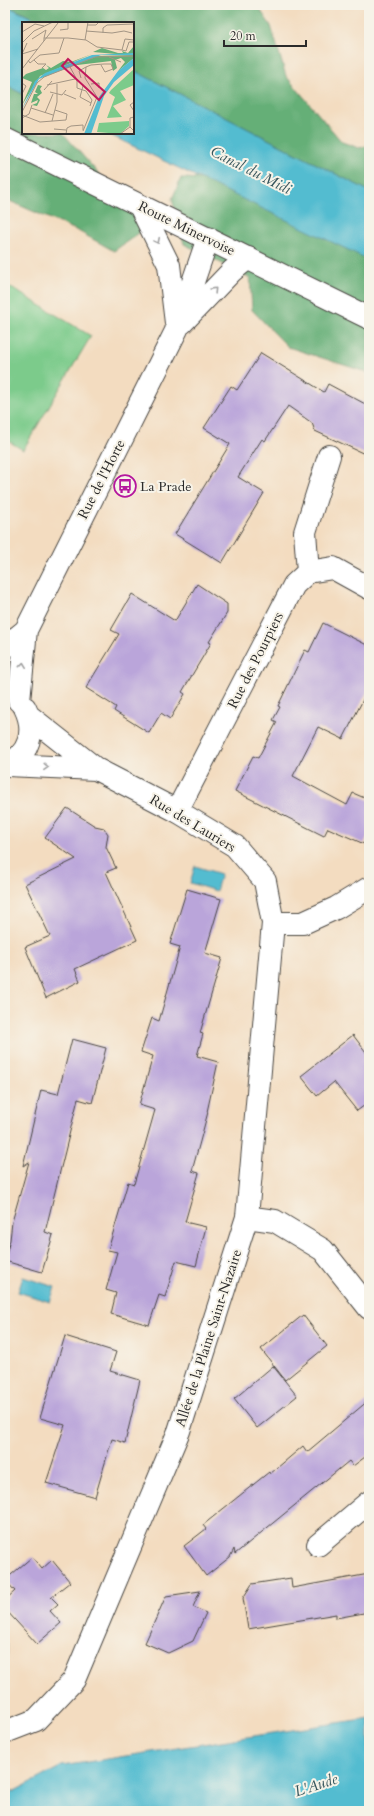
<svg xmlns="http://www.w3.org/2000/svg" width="374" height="1816" font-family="Cardo,serif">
<rect width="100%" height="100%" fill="#f7f3e8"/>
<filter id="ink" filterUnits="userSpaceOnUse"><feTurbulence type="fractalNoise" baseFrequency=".025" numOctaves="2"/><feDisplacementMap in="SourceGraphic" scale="8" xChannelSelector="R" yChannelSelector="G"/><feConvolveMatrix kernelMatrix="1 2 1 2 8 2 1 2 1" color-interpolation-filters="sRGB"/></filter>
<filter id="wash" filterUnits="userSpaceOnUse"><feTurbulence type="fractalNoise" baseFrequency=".012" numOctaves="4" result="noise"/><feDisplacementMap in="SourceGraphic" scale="16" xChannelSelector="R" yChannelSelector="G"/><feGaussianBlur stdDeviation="0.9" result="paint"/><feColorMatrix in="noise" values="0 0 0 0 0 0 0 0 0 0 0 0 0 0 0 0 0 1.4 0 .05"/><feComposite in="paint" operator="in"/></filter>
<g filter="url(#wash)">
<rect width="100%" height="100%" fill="#f3dcc0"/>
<path fill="#7ccb8b" stroke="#547b5b" d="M 5,284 L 91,336 L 23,450 L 5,439 Z"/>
<path fill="#65af77" stroke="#486d51" d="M 6,5 L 257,5 L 271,26 L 286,76 L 342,142 L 359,148 L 369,145 L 369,191 L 133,70 L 133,23 L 43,23 Z
M 5,85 L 23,94 L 23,133 L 63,133 L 146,228 L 114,251 L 78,231 L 5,199 Z
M 181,178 L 204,179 L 369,260 L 369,373 L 288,347 L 252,310 L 250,278 L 184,244 L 172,199 Z"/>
<path fill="#53bcd0" stroke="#3f747e" d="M 5,5 L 43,23 L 23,23 L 23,94 L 5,85 Z
M 133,70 L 369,191 L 369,260 L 106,133 L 133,133 Z
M 195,866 L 221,874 L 216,891 L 190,883 Z
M 23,1277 L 55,1287 L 50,1302 L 18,1292 Z
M 5,1641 L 7,1643 L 7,1676 L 5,1676 Z
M 369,1718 L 369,1811 L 5,1811 L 5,1796 L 62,1766 Z"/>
<g id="blocks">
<path fill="#baa5da" d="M 261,353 L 324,392 L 328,384 L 369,406 L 369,456 L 315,431 L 312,423 L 288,406 L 265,441 L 262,439 L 238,477 L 264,493 L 222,563 L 175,534 L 230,444 L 204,428 L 231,386 L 237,390 Z
M 197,584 L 227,604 L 227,613 L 209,642 L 211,643 L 182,692 L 185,694 L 170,719 L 161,713 L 149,733 L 114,711 L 116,707 L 86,688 L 119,634 L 111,630 L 132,594 L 175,621 Z
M 323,623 L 369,646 L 369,688 L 343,739 L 318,727 L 293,776 L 347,805 L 353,793 L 369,800 L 369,833 L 364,844 L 328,828 L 324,836 L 235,791 L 253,756 L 258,758 L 277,722 L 273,720 L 280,707 L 278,706 L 305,650 L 309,652 Z
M 67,808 L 95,826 L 104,828 L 108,834 L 106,847 L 116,868 L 106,872 L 137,940 L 75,969 L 80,981 L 46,998 L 25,947 L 50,936 L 25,884 L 76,859 L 45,838 Z
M 187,889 L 221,899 L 205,953 L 222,958 L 200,1033 L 203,1034 L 197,1056 L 218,1062 L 207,1112 L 208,1112 L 192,1171 L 199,1173 L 185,1222 L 206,1227 L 196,1266 L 176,1261 L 165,1297 L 159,1295 L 149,1325 L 111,1314 L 116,1293 L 106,1290 L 117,1252 L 108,1250 L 128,1182 L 134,1184 L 155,1110 L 139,1105 L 153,1056 L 141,1052 L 152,1018 L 159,1021 L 180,947 L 170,944 Z
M 353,1035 L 369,1056 L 369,1102 L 357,1111 L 334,1082 L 317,1096 L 301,1076 Z
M 72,1039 L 106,1048 L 92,1103 L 78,1099 L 45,1232 L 53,1235 L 42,1272 L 5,1261 L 5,1259 L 10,1240 L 12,1222 L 29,1162 L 23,1166 L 41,1090 L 58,1094 Z
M 303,1315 L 327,1346 L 285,1380 L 261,1349 Z
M 65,1336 L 116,1352 L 110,1371 L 140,1380 L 125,1443 L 112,1439 L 95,1497 L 46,1483 L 65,1425 L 40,1418 Z
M 273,1366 L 297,1396 L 257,1428 L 234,1399 Z
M 369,1400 L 369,1454 L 353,1466 L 349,1461 L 235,1554 L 234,1549 L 230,1557 L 206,1576 L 184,1546 L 206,1529 L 203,1525 L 269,1472 L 270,1474 L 303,1446 L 307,1452 Z
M 32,1557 L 42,1569 L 52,1560 L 70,1582 L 51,1597 L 58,1604 L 50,1611 L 61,1623 L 37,1644 L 5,1609 L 5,1600 L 15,1591 L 5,1580 Z
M 369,1574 L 369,1612 L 336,1618 L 336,1614 L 248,1629 L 243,1598 L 252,1584 L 291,1578 L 292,1588 Z
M 200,1591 L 193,1607 L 206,1613 L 193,1641 L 168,1653 L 145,1643 L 166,1596 Z"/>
</g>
</g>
<g filter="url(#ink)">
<use href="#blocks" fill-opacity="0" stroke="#494641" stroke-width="1"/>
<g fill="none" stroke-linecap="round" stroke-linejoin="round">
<g stroke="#494641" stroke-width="24">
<path id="minor" d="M 308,572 L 305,532 L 329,456
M 177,811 L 294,585 L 308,572 L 333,568 L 369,588
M 273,923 L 303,923 L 336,908 L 369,888
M 247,1217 L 275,1221 L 323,1250 L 369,1308
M 318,1545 L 369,1502"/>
</g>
<g stroke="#494641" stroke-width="24">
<path id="tertiary" d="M 140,206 L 169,265 L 176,323
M 182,323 L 232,271 L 248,258
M 5,647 L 26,630
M 19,701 L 26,630 L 177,329 L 208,238
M 5,765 C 30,756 36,730 25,708
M 7,765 L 96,769
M 5,1732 L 36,1720 L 74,1680 L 179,1431 L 247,1217 L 273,923 L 265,881 L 235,846 L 177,811 L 96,769 L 29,716"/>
</g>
<g stroke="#494641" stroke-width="24">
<path id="secondary" d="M 5,139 L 369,318"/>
</g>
<use href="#minor" stroke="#fff" stroke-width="22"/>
<use href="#tertiary" stroke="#fff" stroke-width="22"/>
<use href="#secondary" stroke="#fff" stroke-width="22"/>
</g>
<defs><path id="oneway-chevron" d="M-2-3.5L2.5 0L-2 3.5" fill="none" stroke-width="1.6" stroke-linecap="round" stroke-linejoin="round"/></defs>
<g stroke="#a0a0a0">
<use href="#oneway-chevron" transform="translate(157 241) rotate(64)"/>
<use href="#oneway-chevron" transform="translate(214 290) rotate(-46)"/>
<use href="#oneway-chevron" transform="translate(23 665) rotate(-84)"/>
<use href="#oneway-chevron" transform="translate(46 767) rotate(3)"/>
</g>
</g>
<defs>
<g id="bus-ring" transform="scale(1.15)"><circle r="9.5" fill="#f7f3e8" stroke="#b5179e" stroke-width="1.5"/><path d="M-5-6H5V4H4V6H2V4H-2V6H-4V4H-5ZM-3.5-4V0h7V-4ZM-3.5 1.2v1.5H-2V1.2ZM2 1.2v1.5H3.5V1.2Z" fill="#b5179e"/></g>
</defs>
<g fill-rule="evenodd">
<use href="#bus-ring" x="125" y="486"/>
</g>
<g text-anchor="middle" stroke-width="4" stroke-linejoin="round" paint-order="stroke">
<g font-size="14" fill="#2b2b2b" stroke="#f7f3e8">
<text transform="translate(187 228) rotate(26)" y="5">Route Minervoise</text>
<text transform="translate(101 479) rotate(-63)" y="5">Rue de l'Horte</text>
<text transform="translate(255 660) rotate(-63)" y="5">Rue des Pourpiers</text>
<text transform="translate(193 823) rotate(31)" y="5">Rue des Lauriers</text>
<text transform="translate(208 1338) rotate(-72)" y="5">Allée de la Plaine Saint-Nazaire</text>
</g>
<g font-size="14" fill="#2b2b2b" stroke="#f7f3e8" text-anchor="start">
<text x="140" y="491">La Prade</text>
</g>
<g font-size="15" font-style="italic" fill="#37565d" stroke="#f7f3e8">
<text transform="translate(251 170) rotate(27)" y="5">Canal du Midi</text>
<text transform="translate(316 1785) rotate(-18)" y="5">L'Aude</text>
</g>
</g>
<g transform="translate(22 22)">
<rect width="112" height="112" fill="#f3dcc0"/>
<path d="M 112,47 L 112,63 L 98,69 L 104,78 L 91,84 L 100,95 L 85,96 L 93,75 L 87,71 L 89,68 ZM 107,99 L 107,104 L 98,112 L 75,110 L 77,101 Z" fill="#7ccb8b"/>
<path d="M 112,24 L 112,31 L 106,33 L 71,30 L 80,26 L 96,31 L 101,31 L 100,29 L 106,31 ZM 70,32 L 18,54 L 0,83 L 10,60 L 0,56 L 4,52 L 21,46 L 24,48 L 27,46 L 24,43 L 29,46 L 41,39 L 49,40 ZM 112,33 L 112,36 L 96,49 L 103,40 L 99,36 L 93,38 L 95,46 L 91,49 L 89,39 L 47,44 L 74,34 ZM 16,63 L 20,64 L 18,67 L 20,71 L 15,75 L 18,78 L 15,84 L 10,83 L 15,81 L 16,78 L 9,81 L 12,72 L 16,72 L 13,70 Z" fill="#65af77"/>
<path d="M 112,31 L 112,33 L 79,33 L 17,57 L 0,87 L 13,59 L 23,51 L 70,33 ZM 112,36 L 112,43 L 92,60 L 82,74 L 69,112 L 62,112 L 77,75 L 96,49 Z" fill="#53bcd0"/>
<path fill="none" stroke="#a39584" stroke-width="1" d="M 65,3 L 74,3 L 77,0M 38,8 L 46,7 L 46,0M 64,9 L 90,11 L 102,9 L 110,11M 0,10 L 13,2 L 22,4M 81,11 L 81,6 L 85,3 L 112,2M 10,17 L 24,8 L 22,16M 63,18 L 66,0M 22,19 L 22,16 L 46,16 L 64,18 L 75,25 L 100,28M 0,21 L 12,9 L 31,0M 100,28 L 103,17 L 112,18M 100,28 L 104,29 L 107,20 L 111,20M 0,32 L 16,27M 0,32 L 5,21M 87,35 L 99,40M 6,38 L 8,41 L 18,33 L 37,31 L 42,16M 12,38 L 16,42 L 24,42 L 20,46M 48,45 L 54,56M 0,47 L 36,1M 59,56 L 57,49 L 64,45M 63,56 L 64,45 L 69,43 L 82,42 L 89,42 L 91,47 L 83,50 L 79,43M 55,58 L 55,66 L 64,69 L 70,78 L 68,84M 0,61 L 4,64 L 0,72M 69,62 L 77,61 L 77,66M 25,63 L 53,57M 61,64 L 58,75 L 69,81M 22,68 L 30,59M 28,70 L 40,73 L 44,68M 42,72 L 54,77M 112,80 L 108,83 L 112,89M 9,86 L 31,93M 0,90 L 15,61 L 22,55 L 73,35 L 112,34M 23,91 L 31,72M 0,93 L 18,100 L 44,98 L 45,92 L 33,88M 0,96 L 7,92 L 10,83M 30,99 L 35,80 L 35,62M 108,105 L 108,96 L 112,95M 32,107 L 44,108M 61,109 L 75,75 L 63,56M 44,112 L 45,106 L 49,104 L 61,103 L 61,108M 98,112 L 108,105 L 112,109"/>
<path fill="#c2185b" fill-opacity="0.15" stroke="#c2185b" stroke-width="2" d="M 46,37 L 83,70 L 77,78 L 40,44 Z"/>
<rect width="112" height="112" fill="none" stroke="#2b2b2b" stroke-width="2"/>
</g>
<rect width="374" height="1816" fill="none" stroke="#f7f3e8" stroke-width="20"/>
<path d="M224 40v6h82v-6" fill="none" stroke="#2b2b2b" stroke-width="2"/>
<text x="230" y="40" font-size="12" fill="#2b2b2b" stroke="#f7f3e8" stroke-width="3" paint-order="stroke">20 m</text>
</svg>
